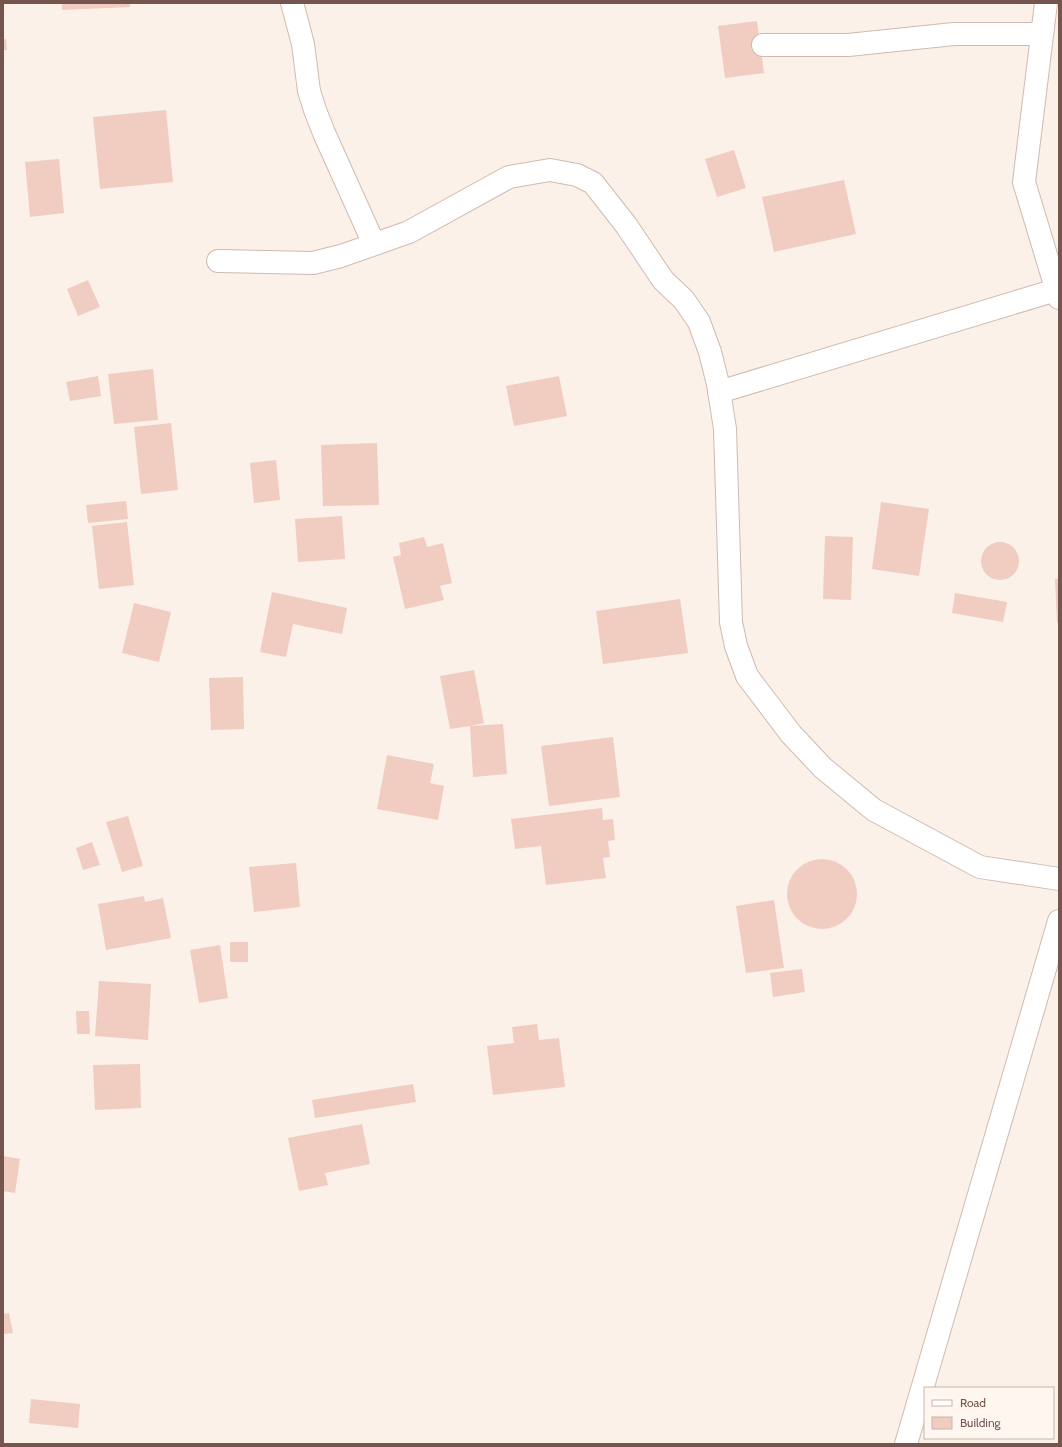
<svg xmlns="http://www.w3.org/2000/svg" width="1062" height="1447" font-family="Cabin,sans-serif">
<rect width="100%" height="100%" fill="#fcf1e8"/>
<path fill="#f0ccc1" d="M 62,3 L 130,3 L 130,7 L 62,10 Z
M 757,21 L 764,73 L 725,78 L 718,26 Z
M 6,39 L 7,50 L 3,50 L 3,40 Z
M 166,110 L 173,182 L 100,189 L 93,117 Z
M 734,150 L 746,188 L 717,197 L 705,159 Z
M 59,159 L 64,213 L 30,217 L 25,162 Z
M 844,180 L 856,234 L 774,252 L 762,197 Z
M 88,280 L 100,307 L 78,316 L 67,289 Z
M 153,369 L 158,420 L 114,424 L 108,374 Z
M 98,376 L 101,396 L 70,401 L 66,382 Z
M 559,376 L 567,416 L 514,426 L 506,386 Z
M 171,423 L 178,490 L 141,494 L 134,427 Z
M 377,443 L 379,505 L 323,506 L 321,445 Z
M 276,460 L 280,500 L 254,503 L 250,463 Z
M 126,501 L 128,519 L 88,523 L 86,505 Z
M 881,502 L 929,509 L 919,576 L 872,569 Z
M 342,516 L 345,559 L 298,562 L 295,519 Z
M 127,522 L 134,585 L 99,589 L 92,526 Z
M 825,536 L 853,537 L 851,600 L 823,599 Z
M 424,537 L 427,547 L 443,543 L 452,583 L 440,586 L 444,600 L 405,609 L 393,557 L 401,555 L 399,543 Z
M981 561a19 19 0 1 1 38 0a19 19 0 1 1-38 0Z
M 1055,579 L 1059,579 L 1059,622 L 1057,623 Z
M 272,592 L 347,608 L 342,634 L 293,624 L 286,657 L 260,652 Z
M 955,593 L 1007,602 L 1003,622 L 952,613 Z
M 680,599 L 688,653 L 603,664 L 596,611 Z
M 134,603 L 171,612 L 159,662 L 122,653 Z
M 474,670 L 484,723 L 470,726 L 503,724 L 507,774 L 473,777 L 470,726 L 450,729 L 440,676 Z
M 243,677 L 244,729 L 211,730 L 209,678 Z
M 613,737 L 620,797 L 549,806 L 541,746 Z
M 387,755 L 434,764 L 430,783 L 444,786 L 438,820 L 377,809 Z
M 602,808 L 603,820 L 613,819 L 615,840 L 608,841 L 610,857 L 603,858 L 606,878 L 546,885 L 541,846 L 515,849 L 511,819 Z
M 128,816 L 143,866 L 122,872 L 106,822 Z
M 92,842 L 100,865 L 83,870 L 76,848 Z
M787 894a35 35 0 1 1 70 0a35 35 0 1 1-70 0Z
M 296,863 L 300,907 L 254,912 L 249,867 Z
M 144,896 L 145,902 L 163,898 L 171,938 L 106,950 L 98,904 Z
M 774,900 L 784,968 L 746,973 L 736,906 Z
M 230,942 L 248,942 L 248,962 L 230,962 Z
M 220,945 L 228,998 L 199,1003 L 190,950 Z
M 802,969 L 805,992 L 773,997 L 770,973 Z
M 99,981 L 151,984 L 148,1040 L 95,1036 Z
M 76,1011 L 89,1011 L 90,1034 L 77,1034 Z
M 537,1024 L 539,1040 L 559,1038 L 565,1087 L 493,1095 L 487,1046 L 514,1043 L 512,1027 Z
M 140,1064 L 141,1108 L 95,1110 L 93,1065 Z
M 413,1084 L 416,1102 L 315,1118 L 312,1100 Z
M 362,1124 L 370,1164 L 325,1173 L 328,1185 L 299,1191 L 288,1138 Z
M 3,1156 L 20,1159 L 15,1193 L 3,1191 Z
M 9,1313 L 13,1333 L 3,1334 L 3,1314 Z
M 31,1399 L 80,1404 L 78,1428 L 29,1423 Z"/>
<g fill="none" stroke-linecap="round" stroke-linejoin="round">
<g stroke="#cfbab1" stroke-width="24">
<path id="minor" d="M 292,3 L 303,44 L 309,91 L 315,110 L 324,133 L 374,244
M 1046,3 L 1024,182 L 1059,298
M 763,45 L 848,45 L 954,34 L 1042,34
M 218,261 L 313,263 L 341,256 L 409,232 L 509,177 L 550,170 L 577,175 L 593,183 L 626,225 L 663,280 L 684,300 L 699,322 L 710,352 L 718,384 L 725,429 L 731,622 L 736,646 L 747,676 L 791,734 L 823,768 L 874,810 L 980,867 L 1059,879
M 719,392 L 1056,290
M 906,1444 L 1059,921"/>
</g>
<use href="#minor" stroke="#fff" stroke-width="22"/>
</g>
<rect width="1062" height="1447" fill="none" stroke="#75554d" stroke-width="8"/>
<rect x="924" y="1387" width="130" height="52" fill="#fef6ef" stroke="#c7b6ae"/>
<rect x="932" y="1400" width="20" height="6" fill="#ffffff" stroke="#c7b6ae"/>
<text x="960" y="1407" font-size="12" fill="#75554d">Road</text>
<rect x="932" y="1417" width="20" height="12" fill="#f0ccc1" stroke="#c7b6ae"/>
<text x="960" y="1427" font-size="12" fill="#75554d">Building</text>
</svg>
